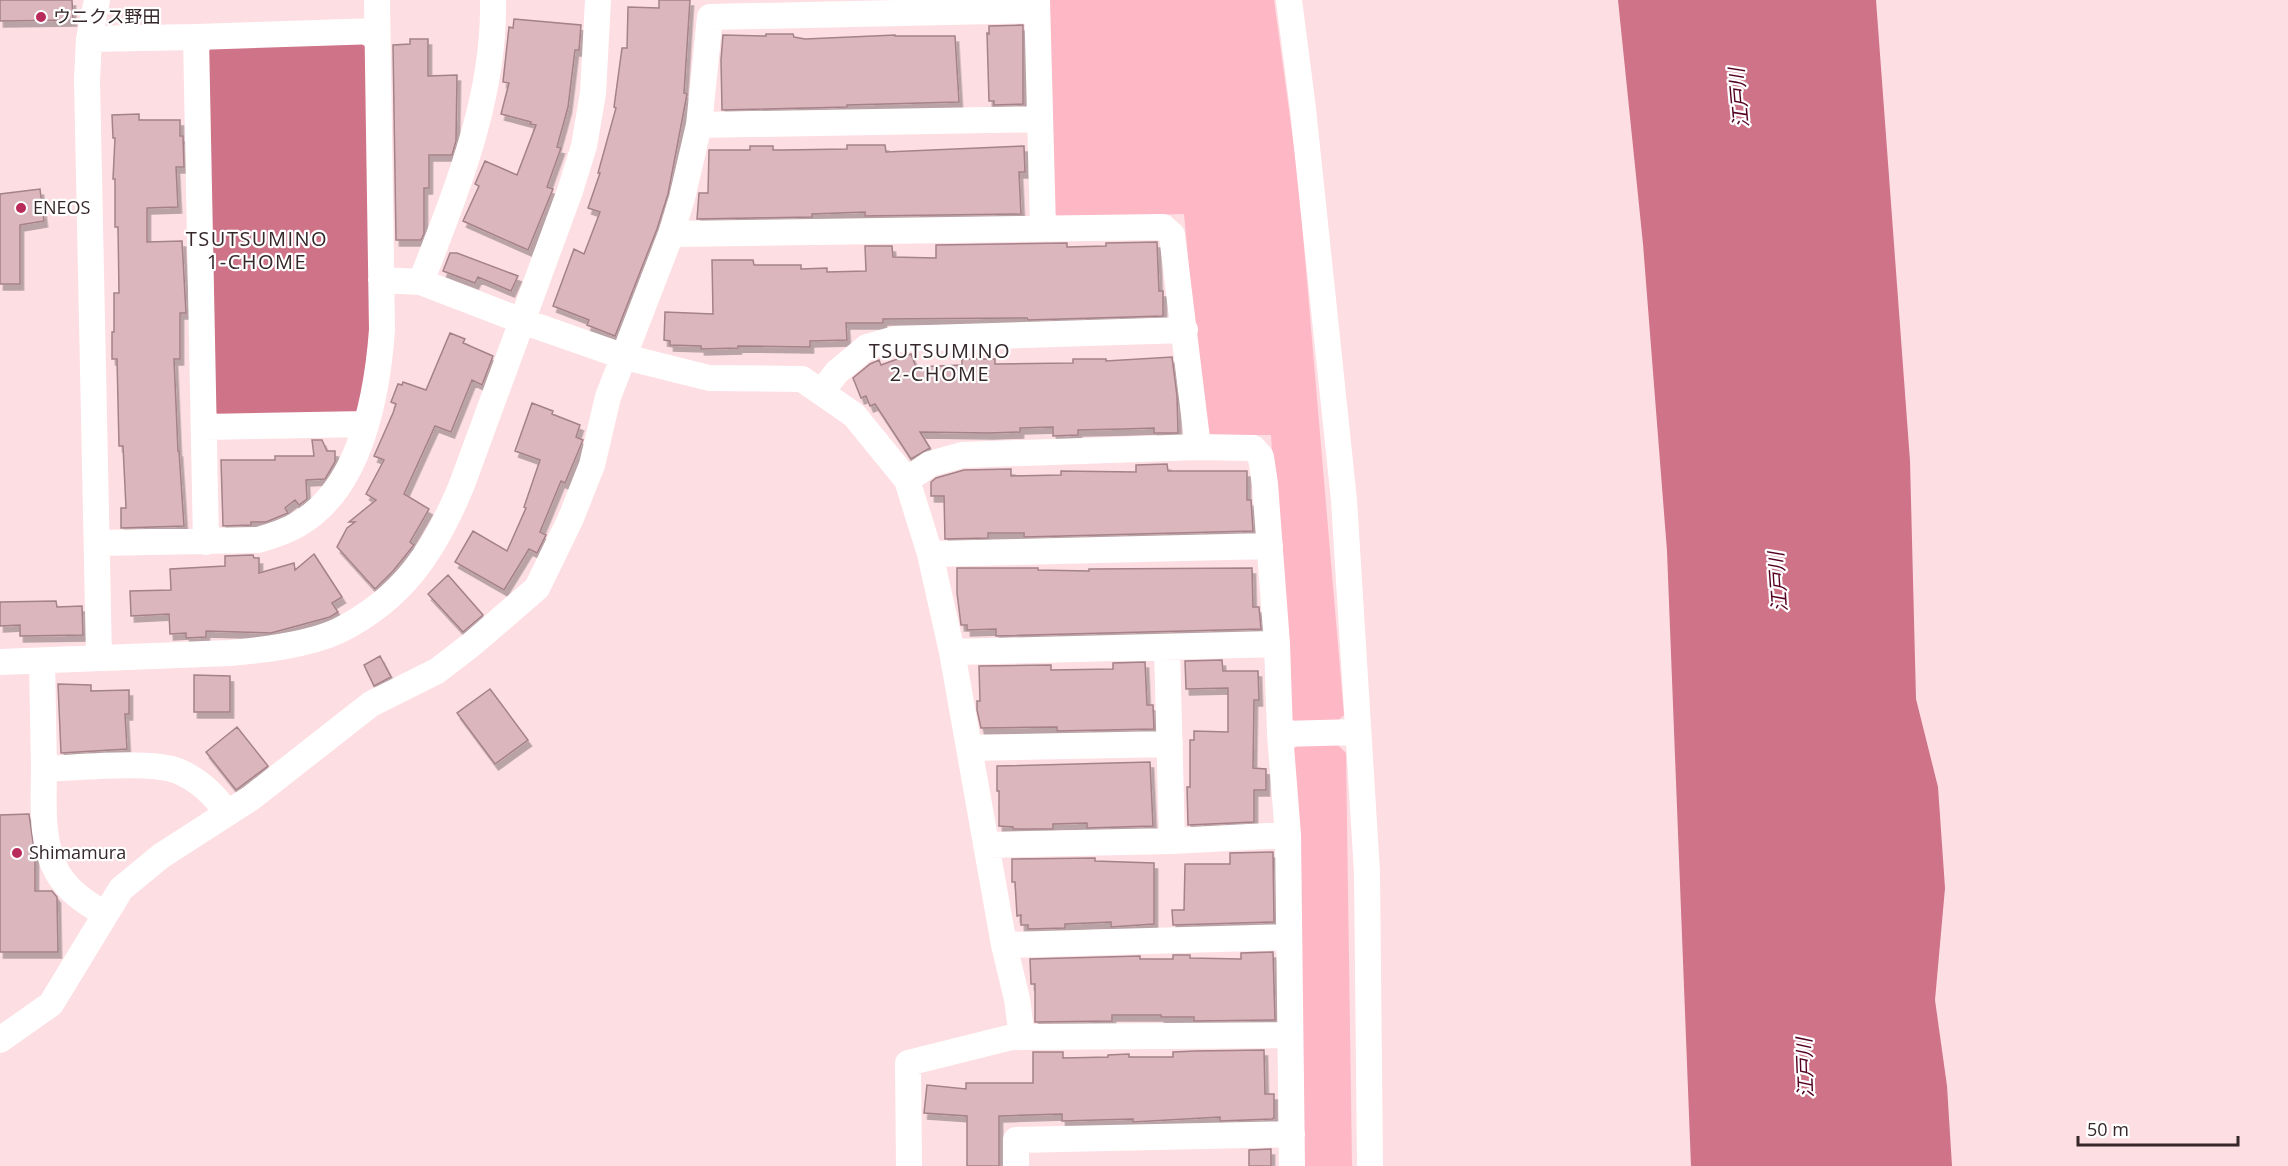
<svg xmlns="http://www.w3.org/2000/svg" width="2288" height="1166" font-family="'Open Sans','Noto Sans JP',sans-serif">
<defs>
<filter id="shadow"><feDropShadow dx="3.5" dy="6" stdDeviation="0" flood-color="#0004"/></filter>
</defs>
<rect width="100%" height="100%" fill="#fddee3"/>
<path fill="#fdb7c5" d="M 1046,0 L 1274,0 L 1298,176 L 1344,715 L 1333,725 L 1293,723 L 1289,717 L 1271,435 L 1209,435 L 1204,428 L 1184,214 L 1057,217 L 1050,208 Z
M 1300,744 L 1337,744 L 1346,753 L 1352,1166 L 1297,1166 L 1292,750 Z"/>
<path fill="#ce7388" d="M 1618,0 L 1876,0 L 1910,461 L 1916,699 L 1938,787 L 1945,888 L 1935,1000 L 1947,1086 L 1952,1166 L 1691,1166 L 1667,551 L 1643,244 Z
M 359,42 L 367,48 L 372,330 L 361,409 L 353,415 L 221,418 L 214,411 L 206,54 L 213,46 Z"/>
<path fill="#dbb6bd" stroke="#a48288" stroke-width="1.5" filter="url(#shadow)" d="M 0,0 L 72,0 L 73,20 L 0,21 Z
M 659,0 L 690,0 L 684,93 L 687,94 L 668,194 L 657,229 L 615,336 L 587,325 L 589,320 L 553,306 L 574,249 L 584,254 L 600,212 L 588,208 L 600,173 L 598,173 L 616,108 L 614,107 L 622,48 L 627,48 L 628,7 L 659,8 Z
M 514,19 L 581,25 L 579,50 L 575,50 L 568,107 L 557,147 L 561,148 L 547,187 L 553,189 L 528,250 L 463,221 L 479,186 L 475,184 L 485,161 L 517,175 L 536,125 L 530,124 L 531,122 L 501,114 L 509,83 L 503,82 L 509,27 L 513,28 Z
M 1023,25 L 1023,104 L 994,105 L 994,101 L 989,101 L 987,33 L 989,34 L 989,26 Z
M 766,34 L 793,34 L 794,37 L 805,39 L 895,35 L 895,36 L 955,36 L 959,102 L 847,105 L 847,107 L 722,110 L 721,60 L 723,35 L 766,36 Z
M 410,39 L 428,39 L 428,76 L 457,75 L 456,141 L 452,155 L 429,155 L 429,188 L 424,188 L 424,234 L 421,240 L 396,240 L 393,45 L 410,44 Z
M 139,114 L 139,120 L 180,120 L 180,136 L 183,136 L 184,167 L 176,167 L 178,207 L 147,208 L 147,242 L 182,241 L 186,313 L 180,313 L 180,359 L 174,359 L 178,451 L 179,451 L 184,526 L 121,528 L 121,508 L 126,508 L 123,446 L 119,446 L 117,359 L 112,359 L 112,332 L 114,332 L 114,293 L 119,293 L 118,227 L 115,227 L 115,179 L 113,179 L 115,138 L 113,138 L 112,115 Z
M 847,145 L 885,145 L 886,152 L 1024,146 L 1025,172 L 1019,172 L 1021,214 L 865,216 L 865,212 L 812,214 L 812,217 L 697,219 L 699,193 L 708,193 L 709,150 L 750,150 L 750,146 L 773,146 L 773,150 L 782,150 L 847,149 Z
M 40,189 L 44,221 L 20,225 L 20,284 L 0,284 L 0,194 Z
M 1157,242 L 1159,291 L 1163,291 L 1163,316 L 1028,320 L 1027,318 L 883,319 L 883,323 L 846,323 L 847,340 L 810,341 L 810,347 L 738,346 L 738,348 L 701,349 L 701,346 L 670,345 L 670,341 L 664,340 L 665,312 L 713,314 L 712,260 L 753,260 L 754,265 L 801,265 L 801,269 L 827,268 L 827,272 L 866,271 L 865,246 L 892,246 L 893,257 L 936,258 L 936,245 L 1067,243 L 1067,247 L 1106,246 L 1106,243 Z
M 450,253 L 457,253 L 518,276 L 511,291 L 478,277 L 475,283 L 443,271 Z
M 450,333 L 465,339 L 463,343 L 493,356 L 482,385 L 472,380 L 451,432 L 435,426 L 404,494 L 429,509 L 410,542 L 414,545 L 393,571 L 375,589 L 337,547 L 347,528 L 355,522 L 349,522 L 376,500 L 366,494 L 384,460 L 374,456 L 393,413 L 396,404 L 391,402 L 398,384 L 402,385 L 403,382 L 426,390 Z
M 911,354 L 916,367 L 962,365 L 962,359 L 995,359 L 995,364 L 1073,363 L 1073,359 L 1106,359 L 1106,361 L 1172,357 L 1177,396 L 1178,433 L 1154,433 L 1154,428 L 1124,429 L 1078,430 L 1078,435 L 1053,436 L 1053,427 L 1020,428 L 1020,432 L 989,433 L 920,432 L 930,448 L 911,459 L 875,404 L 870,406 L 866,396 L 861,398 L 853,378 L 870,364 L 879,360 L 881,365 Z
M 532,403 L 553,411 L 552,414 L 580,425 L 576,437 L 583,440 L 565,483 L 561,481 L 540,532 L 546,535 L 537,553 L 529,549 L 504,590 L 455,562 L 473,531 L 507,551 L 526,508 L 524,507 L 540,460 L 515,451 Z
M 312,440 L 322,440 L 327,451 L 335,451 L 335,462 L 325,479 L 306,480 L 307,499 L 299,505 L 295,500 L 285,508 L 288,513 L 266,522 L 251,522 L 251,525 L 223,526 L 221,460 L 275,460 L 275,456 L 314,456 Z
M 1167,464 L 1168,471 L 1247,471 L 1247,500 L 1251,500 L 1253,531 L 1024,537 L 1024,533 L 988,533 L 988,538 L 945,539 L 944,496 L 931,496 L 931,482 L 936,478 L 964,470 L 1011,469 L 1011,476 L 1061,475 L 1061,471 L 1136,472 L 1136,465 Z
M 314,554 L 342,597 L 332,603 L 338,612 L 330,617 L 271,633 L 206,631 L 206,637 L 186,638 L 186,633 L 170,634 L 169,614 L 131,616 L 130,591 L 171,590 L 170,569 L 225,566 L 225,556 L 253,555 L 254,558 L 259,558 L 259,573 L 294,563 L 295,570 Z
M 957,568 L 1038,568 L 1038,570 L 1089,571 L 1089,569 L 1252,568 L 1253,607 L 1259,607 L 1261,629 L 996,636 L 996,629 L 967,630 L 967,625 L 961,625 L 957,593 Z
M 448,575 L 483,615 L 463,632 L 428,594 Z
M 56,601 L 57,607 L 82,606 L 83,635 L 20,636 L 20,625 L 0,626 L 0,602 Z
M 380,656 L 391,677 L 374,686 L 364,665 Z
M 1222,660 L 1223,671 L 1258,671 L 1259,700 L 1254,700 L 1253,768 L 1266,769 L 1266,790 L 1254,790 L 1254,822 L 1188,825 L 1187,787 L 1190,787 L 1190,740 L 1194,740 L 1194,731 L 1228,732 L 1228,688 L 1186,689 L 1185,661 Z
M 1145,662 L 1147,705 L 1153,705 L 1154,729 L 1057,731 L 1057,727 L 981,728 L 977,710 L 977,701 L 980,701 L 979,666 L 1051,665 L 1051,670 L 1113,669 L 1113,663 Z
M 194,675 L 230,676 L 230,712 L 194,712 Z
M 58,684 L 91,685 L 91,691 L 129,690 L 129,714 L 125,714 L 127,749 L 61,753 Z
M 490,689 L 528,740 L 495,764 L 457,713 Z
M 237,727 L 268,766 L 236,790 L 206,752 Z
M 1150,762 L 1153,826 L 1087,828 L 1087,823 L 1053,824 L 1053,829 L 1013,829 L 1013,827 L 999,826 L 999,791 L 997,791 L 997,766 Z
M 29,814 L 35,856 L 35,891 L 52,891 L 57,897 L 58,952 L 0,952 L 0,815 Z
M 1273,852 L 1274,922 L 1173,925 L 1172,910 L 1184,910 L 1185,864 L 1230,864 L 1230,853 Z
M 1095,858 L 1095,861 L 1154,863 L 1154,924 L 1111,927 L 1111,922 L 1065,924 L 1065,928 L 1028,929 L 1028,925 L 1021,925 L 1021,915 L 1017,916 L 1015,882 L 1012,882 L 1012,859 Z
M 1273,952 L 1275,1020 L 1194,1021 L 1194,1017 L 1161,1017 L 1161,1015 L 1112,1015 L 1112,1021 L 1035,1022 L 1035,984 L 1031,984 L 1030,959 L 1140,956 L 1140,959 L 1173,959 L 1173,955 L 1190,955 L 1190,958 L 1241,959 L 1241,953 Z
M 1264,1050 L 1265,1094 L 1274,1094 L 1274,1118 L 1272,1119 L 1220,1121 L 1220,1117 L 1133,1122 L 1133,1119 L 1062,1121 L 1062,1114 L 999,1116 L 999,1166 L 967,1166 L 967,1116 L 924,1113 L 927,1085 L 966,1089 L 966,1083 L 1033,1083 L 1033,1052 L 1063,1052 L 1063,1058 L 1108,1057 L 1108,1055 L 1129,1054 L 1129,1057 L 1173,1057 L 1173,1052 L 1195,1051 Z
M 1271,1149 L 1271,1166 L 1249,1166 L 1249,1150 Z"/>
<g fill="none" stroke-linecap="round" stroke-linejoin="round">
<path stroke="#fff" stroke-width="26" d="M 97,0 L 89,39 L 87,80 L 99,658
M 1037,0 L 1043,228
M 1289,0 L 1303,109 L 1344,500 L 1367,872 L 1370,1166
M 196,37 L 377,31
M 89,39 L 196,37 L 206,542
M 699,125 L 1040,119
M 671,234 L 1163,227 L 1172,235 L 1198,447 L 1253,448 L 1261,457 L 1265,484 L 1277,644 L 1280,734 L 1288,835 L 1292,1166
M 381,280 L 421,282 L 522,321 L 625,357 L 709,378 L 802,379 L 854,415 L 907,480 L 930,554 L 952,652 L 1004,945 L 1017,999 L 1022,1037
M 421,282 C 456,191 495,99 493,0
M 822,391 L 837,372 L 867,347 L 895,339 L 1185,330
M 204,427 L 366,424
M 907,480 L 930,464 L 962,455 L 1198,447
M 98,543 L 258,540 C 272,536 285,532 297,525 C 361,489 377,397 382,330 L 377,0
M 930,554 L 1270,546
M 1167,647 L 1172,841
M 952,652 L 1277,644
M 42,661 C 43,697 43,732 44,768 C 44,802 40,840 57,872 C 68,891 86,903 105,914
M 0,662 L 230,653 C 263,650 308,645 338,631 C 403,599 434,551 461,487 L 570,191 L 584,146 L 593,93 L 598,0
M 1280,734 L 1358,732
M 969,748 L 1170,744
M 44,769 C 76,768 151,760 178,771 C 199,780 214,794 227,813
M 986,845 L 1172,841 L 1288,835
M 1004,945 L 1288,937
M 0,1040 L 51,1004 L 121,889 L 161,856 L 251,798 L 371,704 L 437,671 L 472,644 L 537,588 L 571,518 L 592,465 L 608,397 L 671,234 L 682,198 L 699,125 L 710,17 L 1037,10
M 909,1166 L 908,1063 L 1012,1037 L 1290,1035
M 1016,1166 L 1016,1140 L 1292,1134"/>
</g>
<g fill="#b92b5b" stroke="#fff" stroke-width="2">
<circle cx="41" cy="17" r="6"/>
<circle cx="21" cy="208" r="6"/>
<circle cx="17" cy="853" r="6"/>
</g>
<g text-anchor="middle" stroke-width="4.5" stroke-linejoin="round" paint-order="stroke">
<g font-size="18" fill="#35272a" stroke="#fff" text-anchor="start">
<text x="53" y="23">ウニクス野田</text>
<text x="33" y="214">ENEOS</text>
<text x="29" y="859">Shimamura</text>
</g>
<g font-size="20" font-style="italic" fill="#540021" stroke="#fff">
<text transform="translate(1739 98) rotate(-95)" y="7">江戸川</text>
<text transform="translate(1778 582) rotate(-94)" y="7">江戸川</text>
<text transform="translate(1805 1068) rotate(-92)" y="7">江戸川</text>
</g>
<g font-size="20" letter-spacing="1.5" fill="#35272a" stroke="#fff">
<text x="257" y="246">TSUTSUMINO<tspan x="257" dy="23">1-CHOME</tspan></text>
<text x="940" y="358">TSUTSUMINO<tspan x="940" dy="23">2-CHOME</tspan></text>
</g>
</g>
<path d="M2078 1136v9h160v-9" fill="none" stroke="#35272a" stroke-width="3"/>
<text x="2087" y="1136" font-size="18" fill="#35272a" stroke="#ffffff" stroke-width="4.5" paint-order="stroke">50 m</text>
</svg>
